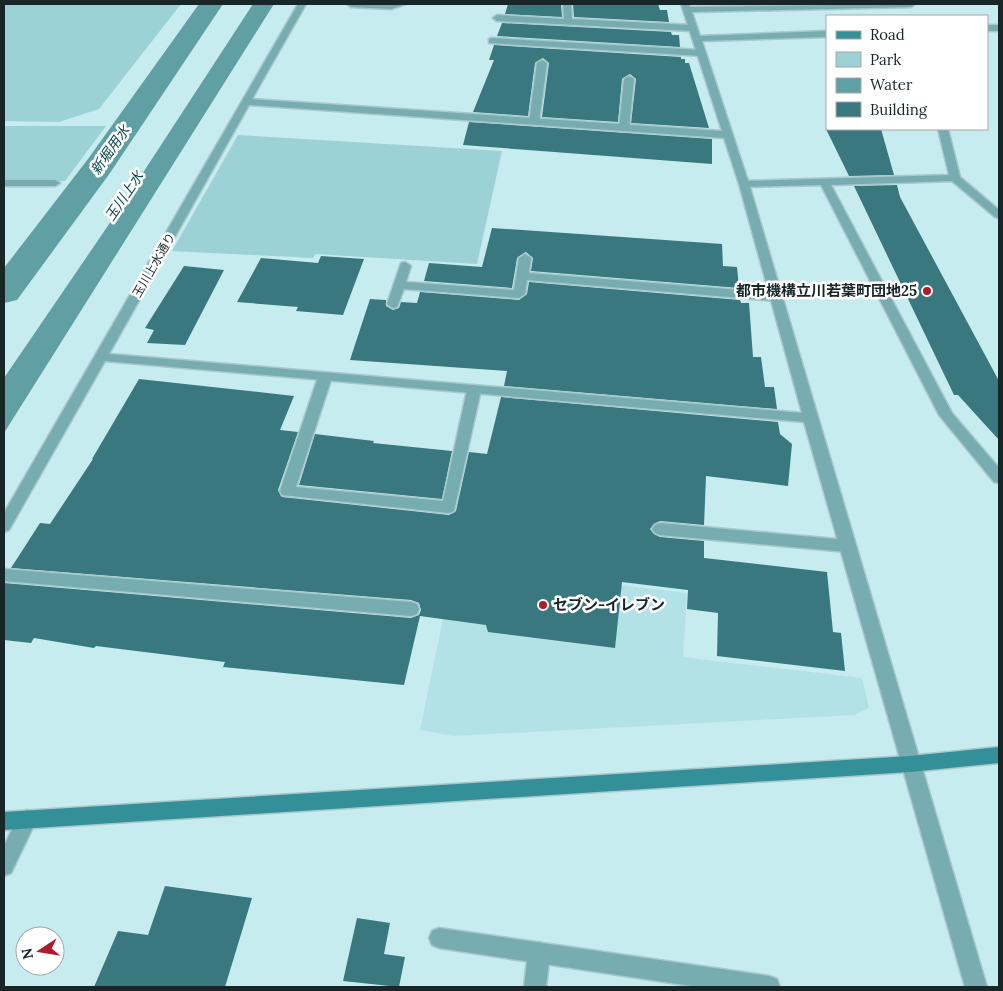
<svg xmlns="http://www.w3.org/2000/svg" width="1003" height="991" font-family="Lora,'Noto Sans JP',serif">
<rect width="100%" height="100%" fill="#c6ecf0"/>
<path fill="#b3e2e6" d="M 454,565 L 687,593 L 683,657 L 862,678 L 869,708 L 855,715 L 453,736 L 420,730 Z"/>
<path fill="#9cd1d6" d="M 4,4 L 181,4 L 99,109 L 59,122 L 4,121 Z
M 4,126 L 106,126 L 65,181 L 4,181 Z
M 238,135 L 502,151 L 477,264 L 315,254 L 313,258 L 172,251 Z"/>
<path fill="#609fa4" d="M 253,4 L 274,4 L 4,433 L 4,378 L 118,211 Z"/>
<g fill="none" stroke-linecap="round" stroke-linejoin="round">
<path fill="#609fa4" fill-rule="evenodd" d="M 199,4 L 223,4 L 110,173 L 17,300 L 4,303 L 4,268 L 88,159 Z"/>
</g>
<path fill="#39787e" d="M 508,4 L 561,4 L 562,17 L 505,14 Z
M 573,4 L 658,4 L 660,10 L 667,10 L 669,22 L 574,17 Z
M 502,23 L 671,32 L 672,35 L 679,35 L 680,47 L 497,36 Z
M 494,45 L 681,57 L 681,59 L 685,59 L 685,63 L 689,63 L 709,128 L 631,123 L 636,79 L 630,74 L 622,79 L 618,122 L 542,117 L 549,63 L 543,58 L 535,63 L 528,116 L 473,112 L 494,60 L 489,60 Z
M 469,122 L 712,139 L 712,164 L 463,145 Z
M 826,129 L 881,129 L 894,175 L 849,176 Z
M 897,185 L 900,197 L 999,381 L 999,440 L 958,395 L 954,395 L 854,186 Z
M 492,228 L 722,244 L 723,266 L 737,267 L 739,288 L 531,271 L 533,258 L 526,252 L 517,258 L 512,288 L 424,281 L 429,263 L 482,267 Z
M 321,256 L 364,259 L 343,315 L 296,311 L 298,307 L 237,302 L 261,258 L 318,263 Z
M 184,266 L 224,270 L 185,345 L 147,343 L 154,330 L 145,328 Z
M 529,282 L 740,300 L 741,303 L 749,303 L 753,357 L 761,357 L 765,387 L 774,387 L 777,409 L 504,386 L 507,371 L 350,360 L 370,299 L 386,300 L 386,306 L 393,310 L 399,308 L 401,302 L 417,303 L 420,292 L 519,300 L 527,294 Z
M 139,379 L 294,396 L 280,430 L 298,432 L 278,490 L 282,497 L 449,515 L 456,511 L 469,452 L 487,454 L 501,397 L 778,422 L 780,434 L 792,444 L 788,486 L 706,476 L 704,525 L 660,521 L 654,524 L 650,529 L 654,534 L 660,537 L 704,541 L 704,558 L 827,572 L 833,632 L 841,633 L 845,671 L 717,656 L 718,613 L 687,609 L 688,590 L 622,582 L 615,648 L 488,632 L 486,625 L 420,616 L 404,685 L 223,667 L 225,662 L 96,646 L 94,648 L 34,638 L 31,643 L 4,640 L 4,583 L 411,618 L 419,615 L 421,610 L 419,603 L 411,600 L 11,568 L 40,523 L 50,524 L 93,459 L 92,459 Z
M 315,434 L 374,441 L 373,443 L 452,451 L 442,499 L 299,485 Z
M 165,886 L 252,898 L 225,987 L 94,987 L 118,931 L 148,935 Z
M 357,918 L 390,923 L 384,954 L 405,957 L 399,987 L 343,981 Z"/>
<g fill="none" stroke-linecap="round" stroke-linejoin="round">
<g stroke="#a7c8cc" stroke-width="3">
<path id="lane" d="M 347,4 L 406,4 L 391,9 L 351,7 Z
M 563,4 L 571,4 L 572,19 L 692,25 L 696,28 L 692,31 L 497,21 L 493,18 L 497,15 L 564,19 Z
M 492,38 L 701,50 L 706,53 L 701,56 L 489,43 L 489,39 Z
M 542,60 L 547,63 L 539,122 L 534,125 L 529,122 L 537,63 Z
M 629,76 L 634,79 L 629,128 L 624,131 L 619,128 L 624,79 Z
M 938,129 L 948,129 L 960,177 L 999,210 L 999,218 L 995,217 L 952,181 L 831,185 L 952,413 L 999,468 L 999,483 L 994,482 L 939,415 L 821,185 L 744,187 L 739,184 L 744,181 L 949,175 Z
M 525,254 L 531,258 L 529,273 L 777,293 L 783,297 L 777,301 L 527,280 L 525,294 L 519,298 L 404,289 L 397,307 L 393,308 L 387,304 L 401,263 L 405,262 L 411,266 L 406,282 L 514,290 L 519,258 Z
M 325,373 L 330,374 L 332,377 L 296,487 L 443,501 L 467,390 L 469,387 L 479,387 L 481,390 L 454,511 L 449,513 L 282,495 L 280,491 L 318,377 L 320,374 Z
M 660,523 L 847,540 L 853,542 L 855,546 L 853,550 L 847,552 L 660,535 L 655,533 L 652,529 L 655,525 Z
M 4,569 L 411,602 L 417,604 L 419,609 L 417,614 L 411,616 L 4,581 Z
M 27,810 L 34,813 L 37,819 L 11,873 L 4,876 L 4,846 L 20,813 Z
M 539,942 L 546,946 L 550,953 L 546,987 L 524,987 L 528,953 L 532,946 Z"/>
</g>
<g stroke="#a7c8cc" stroke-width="3">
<path id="street" d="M 298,4 L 306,4 L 252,99 L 722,131 L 681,4 L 689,4 L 690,7 L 915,4 L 911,7 L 692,12 L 700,36 L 827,31 L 827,37 L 702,41 L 749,184 L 987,987 L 965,987 L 804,422 L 105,361 L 9,530 L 4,532 L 4,513 ZM 249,105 L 724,138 L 739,184 L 802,413 L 109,354 Z
M 987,25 L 999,25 L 999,31 L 987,31 Z
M 4,180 L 55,180 L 60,183 L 55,186 L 4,186 Z
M 439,928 L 769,976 L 777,979 L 780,987 L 698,987 L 439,948 L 432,945 L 429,938 L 432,931 Z"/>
</g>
<g stroke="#a7c8cc" stroke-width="3">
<path id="secondary" d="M 999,747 L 999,763 L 910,772 L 4,830 L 4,812 L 910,756 Z"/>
</g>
<use href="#lane" fill="#77acb1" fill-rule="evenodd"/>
<use href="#street" fill="#77acb1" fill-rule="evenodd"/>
<use href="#secondary" fill="#349098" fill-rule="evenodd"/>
</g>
<g fill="#af1c2b" stroke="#fff" stroke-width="2">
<circle cx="927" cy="291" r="5"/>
<circle cx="543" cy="605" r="5"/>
</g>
<g text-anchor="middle" stroke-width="5" stroke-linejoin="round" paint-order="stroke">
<g font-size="12" fill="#182628" stroke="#fff">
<text transform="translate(154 265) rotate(-60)" y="4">玉川上水通り</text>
</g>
<g font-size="14" font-style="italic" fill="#09464a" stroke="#fff">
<text transform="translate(110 150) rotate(-55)" y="5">新堀用水</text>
<text transform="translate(124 196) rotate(-56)" y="5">玉川上水</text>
</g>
<g font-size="15" font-weight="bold" fill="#182628" stroke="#fff" text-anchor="end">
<text x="917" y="296">都市機構立川若葉町団地25</text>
<text x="553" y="610" text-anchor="start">セブン-イレブン</text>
</g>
</g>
<rect width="1003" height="991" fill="none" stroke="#182628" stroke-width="10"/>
<rect x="826" y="15" width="162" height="115" fill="#ffffff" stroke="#a3a8a9"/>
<rect x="836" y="31" width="25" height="8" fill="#349098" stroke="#a3a8a9"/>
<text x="870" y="40" font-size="15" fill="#182628">Road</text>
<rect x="836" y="52" width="25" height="15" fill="#9cd1d6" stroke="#a3a8a9"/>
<text x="870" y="65" font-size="15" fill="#182628">Park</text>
<rect x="836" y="78" width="25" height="15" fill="#609fa4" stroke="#a3a8a9"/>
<text x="870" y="90" font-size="15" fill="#182628">Water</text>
<rect x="836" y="102" width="25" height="15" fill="#39787e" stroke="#a3a8a9"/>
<text x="870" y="115" font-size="15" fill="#182628">Building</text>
<g transform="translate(40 951) rotate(258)"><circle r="24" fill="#ffffff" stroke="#a3a8a9"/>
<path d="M0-4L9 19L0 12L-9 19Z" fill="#af1c2b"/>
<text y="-8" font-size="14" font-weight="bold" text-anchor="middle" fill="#182628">N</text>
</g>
</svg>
